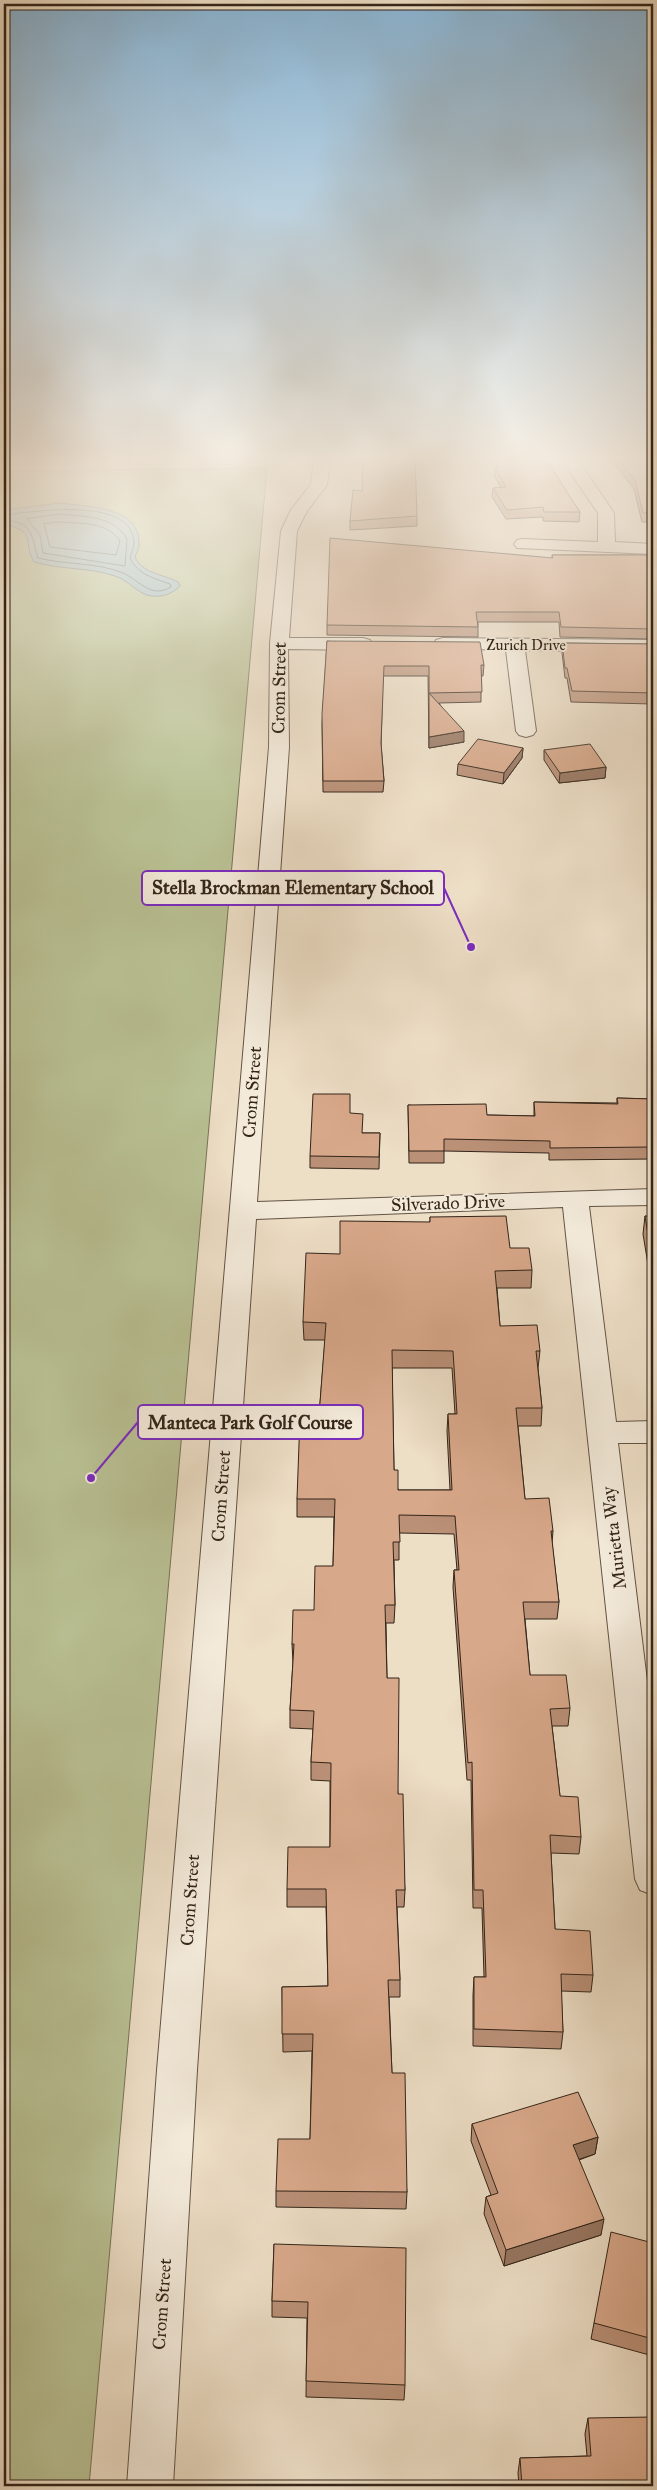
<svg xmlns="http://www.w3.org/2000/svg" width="657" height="2490" font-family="'IM FELL Great Primer',serif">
<rect width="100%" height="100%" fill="#eddec6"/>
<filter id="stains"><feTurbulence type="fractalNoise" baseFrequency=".004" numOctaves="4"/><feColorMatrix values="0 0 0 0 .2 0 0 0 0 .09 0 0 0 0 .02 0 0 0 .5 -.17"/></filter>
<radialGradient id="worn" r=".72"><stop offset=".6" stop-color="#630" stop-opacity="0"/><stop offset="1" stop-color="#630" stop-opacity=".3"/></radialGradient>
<path fill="#b9c194" stroke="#767356" d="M 267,468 L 89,2486 L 4,2486 L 4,471 Z"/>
<path fill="#9cbabe" stroke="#727e7c" d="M 61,503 C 87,507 142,506 139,546 C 139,550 136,553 135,557 C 143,574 163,574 178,582 L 180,586 C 172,594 163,597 152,596 C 138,595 129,580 115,576 C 89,567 61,570 34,562 C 22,542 38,532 4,524 L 4,510 Z"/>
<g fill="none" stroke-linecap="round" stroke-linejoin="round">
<path stroke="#68706c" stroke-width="1" d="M 60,514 C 85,517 113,515 127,539 L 125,566 L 43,553 L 40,535 L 27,519 Z
M 4,515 C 31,512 133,495 134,543 C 134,548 131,553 130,558 C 138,575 154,578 170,584 L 171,587 C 150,599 141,581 123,573 C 96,562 66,565 38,558 C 31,536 34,522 4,520
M 60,522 C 81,524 107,521 120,541 L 116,555 L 50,547 L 44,524 Z"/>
<g stroke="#625344" stroke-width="2">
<path id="minor" d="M 315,456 L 331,456 L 327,485 L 307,511 L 297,531 L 289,638 L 363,638 L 370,640 L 372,644 L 370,648 L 363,650 L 288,649 L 289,747 L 257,1202 L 653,1189 L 653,1205 L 589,1206 L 616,1422 L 653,1421 L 653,1443 L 618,1443 L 653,1730 L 653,1895 L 640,1890 L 635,1879 L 563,1207 L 256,1219 L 197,2070 L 173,2486 L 127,2486 L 157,2070 L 269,747 L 270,643 L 281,531 L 291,510 L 311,484 Z
M 559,456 L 575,456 L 614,513 L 615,542 L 653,544 L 653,554 L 517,548 L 514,544 L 517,540 L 523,539 L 598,542 L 598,513 Z
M 443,638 L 653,640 L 653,652 L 525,650 L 536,731 L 533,735 L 526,737 L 519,735 L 516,731 L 506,650 L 436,648 L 434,644 L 436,640 Z"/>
</g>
<use href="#minor" fill="#f3eada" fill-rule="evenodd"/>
</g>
<path fill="#ba9077" stroke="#332519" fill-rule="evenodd" d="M 488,456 L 541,456 L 580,512 L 579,522 L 543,521 L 543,517 L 506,519 L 492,497 L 493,488 L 501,487 L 495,477 L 495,470 Z
M 608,456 L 653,456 L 653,522 L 642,522 L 634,489 Z
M 362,491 L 417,516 L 417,526 L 350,530 L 350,521 Z
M 552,555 L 653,555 L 653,639 L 560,637 L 559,622 L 478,622 L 478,637 L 327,635 L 327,625 L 552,558 Z
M 327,641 L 484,665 L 483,676 L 481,676 L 481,702 L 439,703 L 464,742 L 429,748 L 428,676 L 383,676 L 381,745 L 384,781 L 383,792 L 323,792 L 322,724 Z
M 562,643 L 653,644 L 653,704 L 571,702 L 567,678 L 565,678 L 562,653 Z
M 523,748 L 522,758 L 503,784 L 457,775 L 458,764 Z
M 544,750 L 606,767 L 605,778 L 559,783 L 544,760 Z
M 617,1098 L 653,1099 L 653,1159 L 549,1160 L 549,1153 L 444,1151 L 444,1163 L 409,1163 L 408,1105 L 487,1115 L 534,1116 L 534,1102 L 617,1103 Z
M 350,1113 L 362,1133 L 380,1133 L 379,1169 L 310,1168 L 310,1156 Z
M 645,1216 L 653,1217 L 653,1295 L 643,1234 Z
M 430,1217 L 510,1248 L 532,1270 L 531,1288 L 497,1288 L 500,1326 L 540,1351 L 538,1368 L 542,1408 L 541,1426 L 518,1426 L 525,1499 L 553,1531 L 552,1543 L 559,1602 L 557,1619 L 525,1619 L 530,1675 L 570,1708 L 568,1726 L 552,1726 L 560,1796 L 581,1837 L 579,1854 L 551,1853 L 555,1929 L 593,1975 L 591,1992 L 561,1991 L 563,2032 L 561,2049 L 473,2046 L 473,1995 L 474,1977 L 484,1977 L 482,1908 L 473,1908 L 471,1780 L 467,1780 L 453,1587 L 454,1570 L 457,1570 L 454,1534 L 399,1533 L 399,1560 L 394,1560 L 395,1605 L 394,1623 L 386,1623 L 387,1678 L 398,1794 L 405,1890 L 404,1907 L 397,1907 L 400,1980 L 400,1997 L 389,1997 L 392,2073 L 407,2192 L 406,2209 L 276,2207 L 276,2191 L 310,2139 L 312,2051 L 283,2052 L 282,1987 L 328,1986 L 326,1907 L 287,1907 L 287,1889 L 330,1847 L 330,1781 L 311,1780 L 311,1762 L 313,1729 L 290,1728 L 290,1710 L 293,1662 L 292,1644 L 314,1610 L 333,1566 L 334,1517 L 297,1517 L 297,1499 L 319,1416 L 325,1340 L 304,1340 L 303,1322 L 340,1254 L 430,1222 ZM 392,1368 L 452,1368 L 455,1414 L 448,1414 L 447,1431 L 450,1490 L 398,1490 L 394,1470 Z
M 472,2124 L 598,2137 L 595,2154 L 579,2160 L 601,2235 L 504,2266 L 484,2214 L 486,2197 L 491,2195 L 471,2141 Z
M 653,2243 L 653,2356 L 591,2339 L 594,2323 Z
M 274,2244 L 405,2385 L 404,2400 L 306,2397 L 307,2318 L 272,2317 L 272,2301 Z
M 588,2418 L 653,2486 L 519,2486 L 518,2473 L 520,2458 L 587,2456 L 585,2434 Z"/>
<path fill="#977661" stroke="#332519" d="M 464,731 L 464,742 L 429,748 L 429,737 Z
M 523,748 L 522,758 L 503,784 L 504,773 Z
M 606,767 L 605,778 L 559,783 L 560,773 Z
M 598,2137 L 595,2154 L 571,2162 L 573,2145 Z
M 604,2219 L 601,2235 L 504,2266 L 506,2250 Z"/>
<path fill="#d8a88a" stroke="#332519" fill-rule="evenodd" d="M 363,456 L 415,456 L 417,516 L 350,521 L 353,490 L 362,491 Z
M 493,456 L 541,456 L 546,464 L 549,464 L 580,512 L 544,512 L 543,507 L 507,510 L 493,488 L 506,487 L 495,468 L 499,467 Z
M 615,456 L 653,456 L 653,513 L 643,513 L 635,480 Z
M 330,538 L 553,558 L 552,555 L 653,555 L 653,629 L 561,627 L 559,612 L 476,612 L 478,627 L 327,625 Z
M 327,641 L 480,642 L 484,665 L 481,665 L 482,692 L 429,693 L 464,731 L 429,737 L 429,666 L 384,666 L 381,743 L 384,781 L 323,781 L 322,714 Z
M 562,643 L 653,644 L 653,693 L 572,691 L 567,668 L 565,668 Z
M 478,739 L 523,748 L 504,773 L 458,764 Z
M 590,744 L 606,767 L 560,773 L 544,750 Z
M 313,1094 L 350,1094 L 350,1113 L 363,1114 L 362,1133 L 380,1133 L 379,1157 L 310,1156 Z
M 617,1098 L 653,1099 L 653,1147 L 550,1148 L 550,1141 L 444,1139 L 444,1151 L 409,1151 L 408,1105 L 486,1104 L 487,1115 L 535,1116 L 534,1102 L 618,1104 Z
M 506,1216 L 510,1248 L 529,1248 L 532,1270 L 495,1271 L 500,1326 L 537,1325 L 540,1351 L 536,1351 L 542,1408 L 516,1408 L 525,1499 L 549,1498 L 553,1531 L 551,1531 L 559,1602 L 523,1602 L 530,1675 L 566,1675 L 570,1708 L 550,1709 L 560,1796 L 578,1797 L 581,1837 L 550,1835 L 555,1929 L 590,1931 L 593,1975 L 561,1974 L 563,2032 L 474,2029 L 474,1977 L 486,1977 L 483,1890 L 474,1890 L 472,1762 L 468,1763 L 454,1570 L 459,1570 L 455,1516 L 399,1515 L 400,1542 L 393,1542 L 395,1605 L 385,1605 L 387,1678 L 399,1678 L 398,1794 L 403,1794 L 405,1890 L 396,1890 L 400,1980 L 388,1980 L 392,2073 L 405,2073 L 407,2192 L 276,2191 L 278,2139 L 310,2139 L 313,2034 L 282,2034 L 282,1987 L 328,1986 L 326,1889 L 287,1889 L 288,1847 L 330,1847 L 331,1763 L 311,1762 L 314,1711 L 290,1710 L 294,1644 L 292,1644 L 293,1610 L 314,1610 L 315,1566 L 333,1566 L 335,1499 L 297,1499 L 300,1416 L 319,1416 L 326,1323 L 303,1322 L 306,1253 L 340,1254 L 340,1221 L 430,1222 L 430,1217 ZM 392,1350 L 453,1351 L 457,1414 L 448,1414 L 452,1490 L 398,1490 L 398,1470 L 394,1470 Z
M 645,1216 L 653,1217 L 653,1265 Z
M 578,2092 L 598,2137 L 573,2145 L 604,2219 L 506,2250 L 486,2197 L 498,2193 L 472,2124 Z
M 611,2232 L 653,2243 L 653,2339 L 594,2323 Z
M 274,2244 L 406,2248 L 405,2385 L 306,2381 L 308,2302 L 272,2301 Z
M 653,2417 L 653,2486 L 522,2486 L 520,2458 L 591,2456 L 588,2418 Z"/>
<linearGradient id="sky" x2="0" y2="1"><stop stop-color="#89b6d7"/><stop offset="0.57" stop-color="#f7f0e5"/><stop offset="1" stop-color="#f7f0e5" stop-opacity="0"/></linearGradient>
<rect width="657" height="804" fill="url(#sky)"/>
<g text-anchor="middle" stroke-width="4" stroke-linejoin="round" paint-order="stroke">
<g font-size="15" fill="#332519" stroke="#f3eada">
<text x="526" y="650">Zurich Drive</text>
</g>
<g font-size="18" fill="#332519" stroke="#f3eada">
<text transform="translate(279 688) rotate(-89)" y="6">Crom Street</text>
<text transform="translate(252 1092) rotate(-86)" y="6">Crom Street</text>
<text transform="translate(448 1203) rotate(-2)" y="6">Silverado Drive</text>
<text transform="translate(221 1496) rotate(-86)" y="6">Crom Street</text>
<text transform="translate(614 1538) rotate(-97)" y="6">Murietta Way</text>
<text transform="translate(190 1900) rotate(-86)" y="6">Crom Street</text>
<text transform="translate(162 2304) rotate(-86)" y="6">Crom Street</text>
</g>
</g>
<path fill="none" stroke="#7b2cbf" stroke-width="2" d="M471 947L444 888M91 1478L138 1422"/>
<g fill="#7b2cbf" stroke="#f3eada" stroke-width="2">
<circle cx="471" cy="947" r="5"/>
<circle cx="91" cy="1478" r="5"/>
</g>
<g fill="#f3eada" stroke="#7b2cbf" stroke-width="2">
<rect x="142" y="871" width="302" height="34" rx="5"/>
<rect x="138" y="1405" width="225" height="34" rx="5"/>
</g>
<g font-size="19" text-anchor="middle" font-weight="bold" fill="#332519">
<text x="293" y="894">Stella Brockman Elementary School</text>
<text x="250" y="1429">Manteca Park Golf Course</text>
</g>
<rect width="657" height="2490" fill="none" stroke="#eddec6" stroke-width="20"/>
<rect x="5" y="5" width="647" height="2480" fill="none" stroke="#332519" stroke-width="2.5"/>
<rect x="10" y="10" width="637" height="2470" fill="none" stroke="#332519"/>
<rect width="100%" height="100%" filter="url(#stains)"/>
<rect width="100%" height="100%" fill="url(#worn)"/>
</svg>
